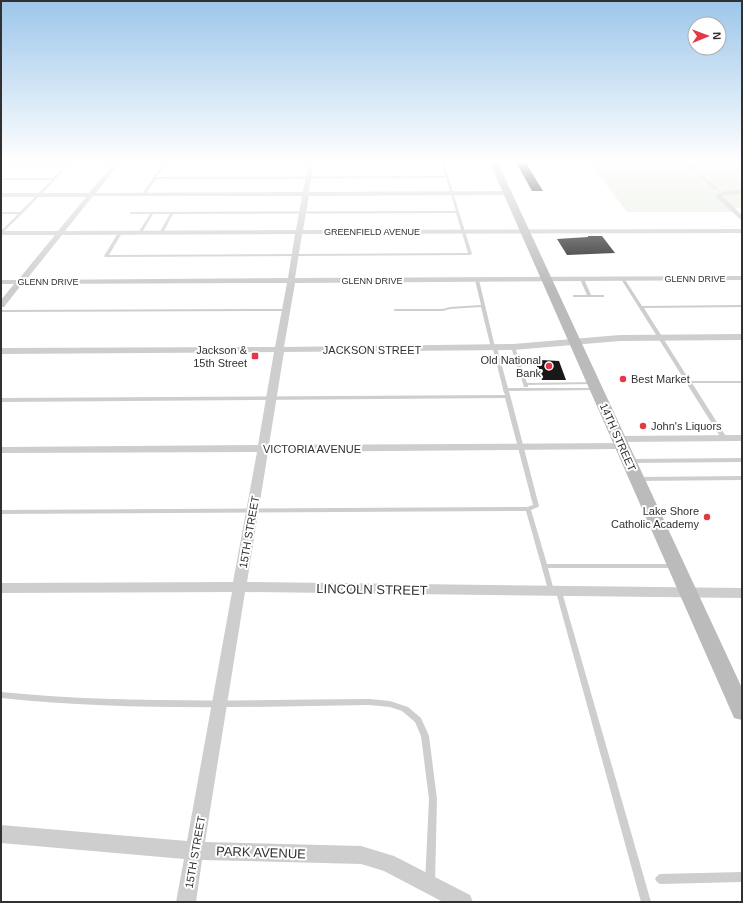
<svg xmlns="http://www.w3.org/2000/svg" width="743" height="903" font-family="Helvetica,sans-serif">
<rect width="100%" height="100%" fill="#fff"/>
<path fill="#e4eadd" d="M 590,163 L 742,163 L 742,208 L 735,208 L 731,212 L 627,212 Z"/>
<path fill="#181818" d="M 520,163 L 526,163 L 543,191 L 532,191 L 517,164 Z
M 588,236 L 602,236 L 615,253 L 567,255 L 557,239 L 588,237 Z
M 541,360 L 559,361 L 566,380 L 542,380 L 535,361 Z"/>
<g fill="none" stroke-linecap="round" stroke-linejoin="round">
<path fill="#cecece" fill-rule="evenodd" d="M 69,163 L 71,163 L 22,214 L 1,234 L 1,231 L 18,214 L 1,214 L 1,212 L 20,212 L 52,180 L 1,180 L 1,178 L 53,178 Z
M 164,163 L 166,163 L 157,177 L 445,176 L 442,163 L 444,163 L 472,254 L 470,255 L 105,257 L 104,256 L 118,233 L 120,232 L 122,233 L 109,255 L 468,253 L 456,213 L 173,214 L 163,233 L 161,234 L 159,233 L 170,214 L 153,214 L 141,234 L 139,234 L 138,233 L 150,214 L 130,214 L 130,212 L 456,211 L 446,178 L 156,179 L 144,196 L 142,196 L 141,195 Z
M 686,163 L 688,163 L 717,188 L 717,190 L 715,190 Z
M 581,278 L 584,279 L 591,295 L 604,295 L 604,297 L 573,297 L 573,295 L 587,295 L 580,279 Z
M 622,278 L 624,278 L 642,306 L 742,305 L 742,307 L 644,308 L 690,381 L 742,381 L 742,383 L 692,383 L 727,438 L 726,439 L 724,440 L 721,438 L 621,279 Z
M 476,279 L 479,280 L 495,347 L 497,348 L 508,388 L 597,388 L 599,389 L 597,390 L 509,391 L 539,506 L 538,507 L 531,510 L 547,564 L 676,564 L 677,566 L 676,568 L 548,568 L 554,591 L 553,593 L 549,593 L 526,511 L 1,514 L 1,510 L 527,507 L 533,505 L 505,398 L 1,402 L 1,398 L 505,395 L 503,390 L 503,389 L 493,349 L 491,348 L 481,307 L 450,309 L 443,311 L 395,311 L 393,310 L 395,309 L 443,309 L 450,307 L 481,305 L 475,280 Z
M 287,309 L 288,309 L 288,311 L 1,312 L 1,310 Z
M 511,346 L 513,346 L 515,347 L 527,383 L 594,382 L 596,383 L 594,384 L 528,385 L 528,387 L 524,387 L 511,347 Z
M 742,458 L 742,462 L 630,463 L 627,461 L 630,459 Z
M 742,476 L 742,480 L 638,481 L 635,479 L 638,477 Z
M 557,590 L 561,590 L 562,592 L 651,902 L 641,902 L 556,592 Z
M 1,692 C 123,704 246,700 369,699 L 390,701 L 408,707 L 421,718 L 429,736 L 437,799 L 435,883 L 433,886 L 430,888 L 427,886 L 425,883 L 429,799 L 421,736 L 415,722 L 402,711 L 390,707 L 369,705 C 246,707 123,711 1,698 Z
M 742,872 L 742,882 L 660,884 L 657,882 L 655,879 L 657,876 L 660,874 Z"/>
<path fill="#cecece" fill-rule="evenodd" d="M 1,163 L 433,163 L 431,165 L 313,165 L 309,192 L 508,191 L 511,193 L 508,195 L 309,196 L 303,230 L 742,229 L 742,233 L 302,234 L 295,278 L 742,276 L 742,280 L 295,283 L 284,347 L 513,344 L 620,335 L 742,334 L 742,340 L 620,341 L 513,350 L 284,352 L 269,445 L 622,443 L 627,446 L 622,449 L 268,452 L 247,582 L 742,588 L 742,598 L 245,592 L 205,842 L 361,846 L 394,856 L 470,895 L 473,902 L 443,902 L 384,871 L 361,864 L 202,860 L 196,902 L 176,902 L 184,859 L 1,843 L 1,825 L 187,841 L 232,592 L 1,593 L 1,583 L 233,582 L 257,452 L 1,453 L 1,447 L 258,445 L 274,352 L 1,354 L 1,348 L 275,347 L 287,283 L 22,284 L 4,307 L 1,307 L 1,300 L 14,284 L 1,284 L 1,280 L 18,280 L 55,235 L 1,235 L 1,231 L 58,231 L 86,197 L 1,197 L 1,193 L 89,193 L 112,165 L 1,166 ZM 118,165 L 308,165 L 303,192 L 96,193 ZM 93,196 L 302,196 L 296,230 L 65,231 ZM 295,234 L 288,278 L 26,280 L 62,235 Z
M 742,190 L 742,194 L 725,195 L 722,196 L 742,215 L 742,221 L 715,196 L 724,191 Z
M 742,435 L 742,441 L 619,442 L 614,439 L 619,436 Z"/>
<path fill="#bbb" fill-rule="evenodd" d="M 490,163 L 498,163 L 742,688 L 742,720 L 734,718 L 731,711 Z"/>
</g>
<linearGradient id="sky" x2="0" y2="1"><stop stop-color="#9dc6ea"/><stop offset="0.56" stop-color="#fff"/><stop offset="1" stop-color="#fff" stop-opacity="0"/></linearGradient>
<rect width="743" height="289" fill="url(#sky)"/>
<g fill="#e43846" stroke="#fff" stroke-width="1.5">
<rect x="251" y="352" width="8" height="8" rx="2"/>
<circle cx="549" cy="366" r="4"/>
<circle cx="623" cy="379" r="4"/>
<circle cx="643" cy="426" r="4"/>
<circle cx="707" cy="517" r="4"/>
</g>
<g text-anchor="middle" stroke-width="4" stroke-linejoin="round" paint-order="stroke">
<g font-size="9" fill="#313131" stroke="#fff">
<text x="372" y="235">GREENFIELD AVENUE</text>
<text x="695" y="282">GLENN DRIVE</text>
<text x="372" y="284">GLENN DRIVE</text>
<text x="48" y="285">GLENN DRIVE</text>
</g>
<g font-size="11" fill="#313131" stroke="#fff" text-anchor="end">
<text x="247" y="354">Jackson &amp;<tspan x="247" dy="13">15th Street</tspan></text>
<text x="541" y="364">Old National<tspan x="541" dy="13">Bank</tspan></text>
<text x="631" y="383" text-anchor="start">Best Market</text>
<text x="651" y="430" text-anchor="start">John's Liquors</text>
<text x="699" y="515">Lake Shore<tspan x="699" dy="13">Catholic Academy</tspan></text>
</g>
<g font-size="11" fill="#313131" stroke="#fff">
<text x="372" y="354">JACKSON STREET</text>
<text transform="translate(618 437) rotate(66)" y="4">14TH STREET</text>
<text x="312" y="453">VICTORIA AVENUE</text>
<text transform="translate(249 532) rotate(-80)" y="4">15TH STREET</text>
<text transform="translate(195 852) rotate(-80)" y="4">15TH STREET</text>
</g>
<g font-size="13" fill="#313131" stroke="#fff">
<text transform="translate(372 589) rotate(1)" y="5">LINCOLN STREET</text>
<text transform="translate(261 852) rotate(2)" y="5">PARK AVENUE</text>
</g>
</g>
<rect width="743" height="903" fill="none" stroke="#313131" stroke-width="4"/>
<g transform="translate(707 36) rotate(89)"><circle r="19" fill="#ffffff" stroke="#adadad"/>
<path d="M0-3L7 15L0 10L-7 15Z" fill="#e43846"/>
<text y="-6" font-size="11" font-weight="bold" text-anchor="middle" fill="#313131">N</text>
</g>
</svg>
